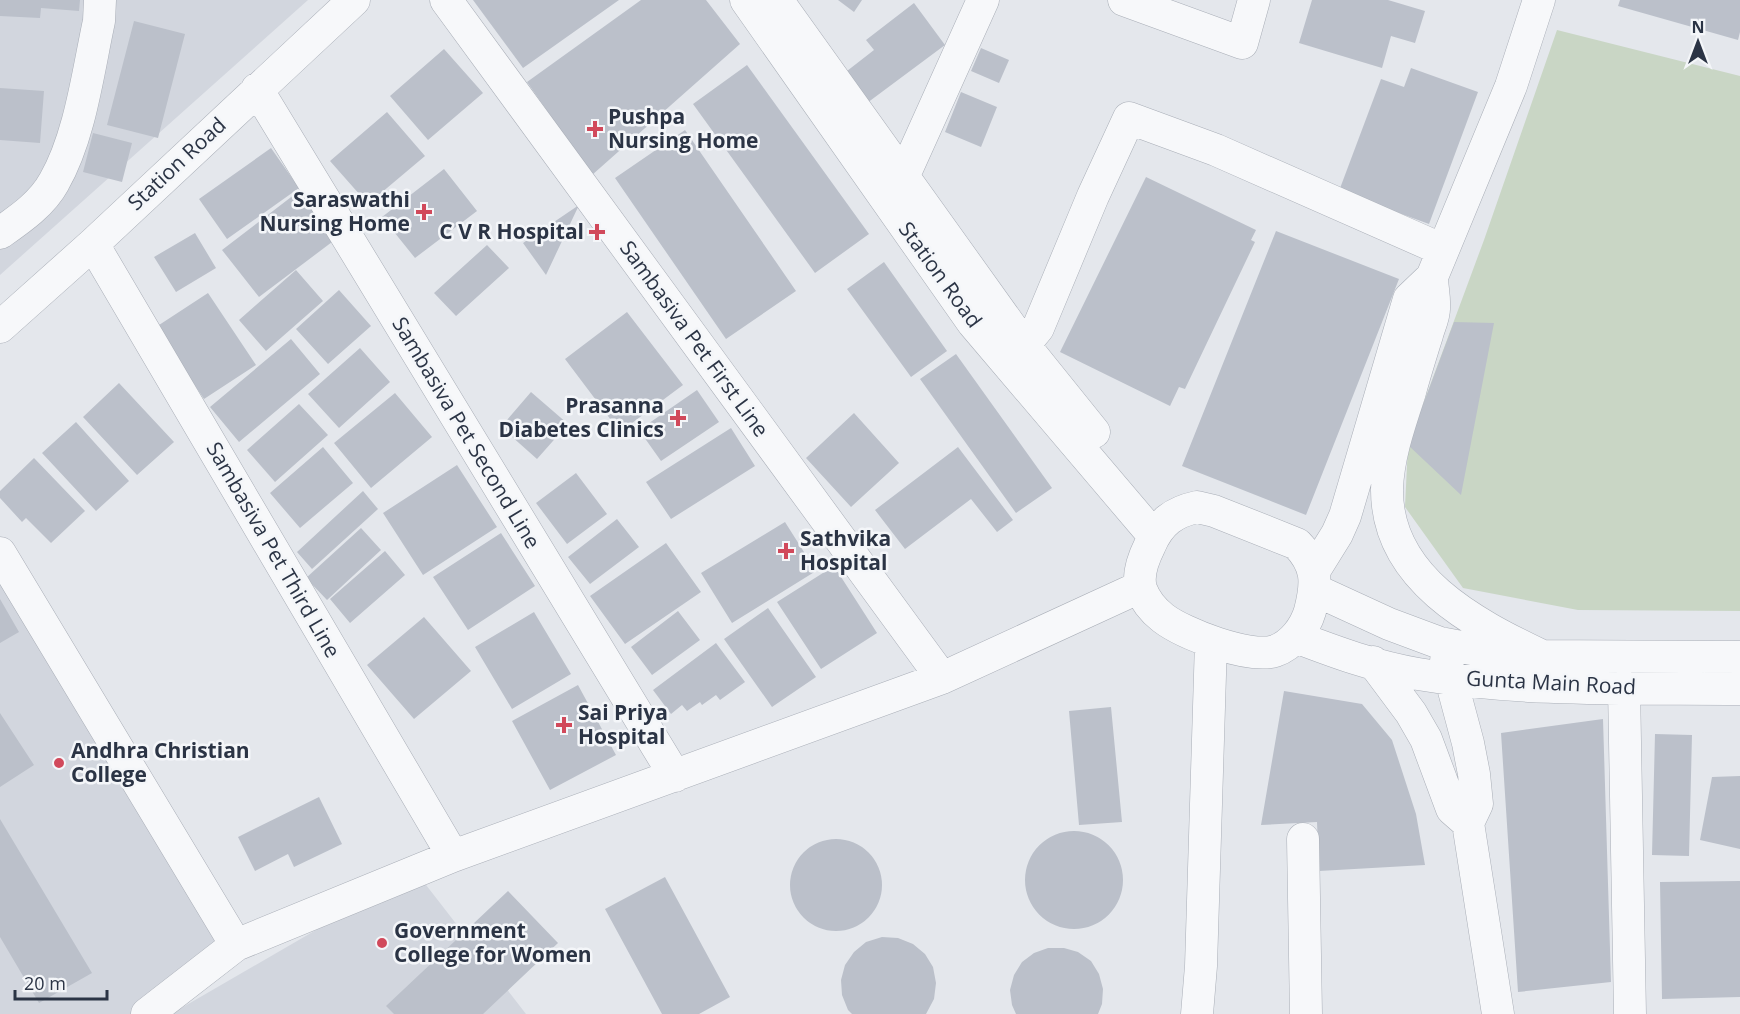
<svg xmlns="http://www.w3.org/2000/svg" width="1740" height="1014" font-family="'Open Sans',sans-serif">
<rect width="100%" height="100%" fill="#e4e7ec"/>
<path fill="#d2d6de" d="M 0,0 L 308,0 L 0,275 Z
M 0,581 L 236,945 L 154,1014 L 0,1014 Z
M 416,872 L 526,1014 L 171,1014 Z"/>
<path fill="#c9d6c5" d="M 1557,30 L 1740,76 L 1740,611 L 1578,610 L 1463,588 L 1405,507 L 1408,445 L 1484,240 Z"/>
<path fill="#bbc0ca" d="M 0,0 L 80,0 L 79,11 L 41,8 L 40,18 L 0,16 Z
M 473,0 L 619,0 L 523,68 Z
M 641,0 L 706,0 L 740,44 L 592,175 L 527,82 Z
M 838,0 L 862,0 L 854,12 Z
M 1312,0 L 1388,0 L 1425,11 L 1415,43 L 1391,36 L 1382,68 L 1299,43 Z
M 1620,0 L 1740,0 L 1740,32 L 1738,40 L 1618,6 Z
M 914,3 L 945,45 L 863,106 L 838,78 L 874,50 L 866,40 Z
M 134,21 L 185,34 L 158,138 L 107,125 Z
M 981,48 L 1009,60 L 999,83 L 971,71 Z
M 444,49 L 483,93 L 428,140 L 390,96 Z
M 747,65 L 869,234 L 815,273 L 693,104 Z
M 1411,68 L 1478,92 L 1429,224 L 1339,191 L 1381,79 L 1404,87 Z
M 0,88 L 44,91 L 40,143 L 0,140 Z
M 961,92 L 997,107 L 981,147 L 945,132 Z
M 387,112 L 425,156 L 368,204 L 330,161 Z
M 685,130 L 796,291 L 726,339 L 615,178 Z
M 93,133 L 132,143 L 122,182 L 83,172 Z
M 271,148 L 299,188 L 227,239 L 199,199 Z
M 444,169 L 477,211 L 415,258 L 382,217 Z
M 1146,177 L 1256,230 L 1251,240 L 1255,242 L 1185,389 L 1179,387 L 1170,406 L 1060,352 Z
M 299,191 L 336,239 L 259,297 L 222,250 Z
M 579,205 L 546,275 L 523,243 Z
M 1276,231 L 1399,279 L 1306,515 L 1182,466 Z
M 195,233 L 216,268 L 176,292 L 154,257 Z
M 487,245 L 509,268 L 456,316 L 434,293 Z
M 884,262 L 947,351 L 911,377 L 847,289 Z
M 296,270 L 323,301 L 266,351 L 239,320 Z
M 339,290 L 371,326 L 328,364 L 296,329 Z
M 208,293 L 256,365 L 204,399 L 156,327 Z
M 627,312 L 683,385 L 620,432 L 565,359 Z
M 1454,322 L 1494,323 L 1461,495 L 1408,445 Z
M 291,339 L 320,374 L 239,442 L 210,407 Z
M 360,348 L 390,382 L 339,428 L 308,394 Z
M 956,354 L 1052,488 L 1016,513 L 920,379 Z
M 119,383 L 174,442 L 137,475 L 83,417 Z
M 697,390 L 719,422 L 661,461 L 639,430 Z
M 531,392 L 568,424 L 537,459 L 501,427 Z
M 395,393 L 432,437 L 371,488 L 334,443 Z
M 299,404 L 328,435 L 275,482 L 247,450 Z
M 854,413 L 899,463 L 851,507 L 806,458 Z
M 76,422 L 129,481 L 96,511 L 42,453 Z
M 731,428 L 755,466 L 671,519 L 646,482 Z
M 323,447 L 353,483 L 300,528 L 270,493 Z
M 958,447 L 1013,520 L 997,532 L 971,499 L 905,549 L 875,510 Z
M 34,458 L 85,511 L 51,543 L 26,518 L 22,522 L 0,498 L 0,491 Z
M 457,465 L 497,527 L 423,575 L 383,513 Z
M 576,473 L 607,514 L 567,544 L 536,503 Z
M 363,491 L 378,509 L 312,569 L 297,552 Z
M 617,519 L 639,547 L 590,584 L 568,557 Z
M 785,522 L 816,571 L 732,623 L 701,573 Z
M 361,528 L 381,550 L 327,600 L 306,578 Z
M 501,533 L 535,586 L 468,630 L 433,577 Z
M 666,543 L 701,592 L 625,644 L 590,596 Z
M 385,551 L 405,575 L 350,623 L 330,599 Z
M 834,566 L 877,633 L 821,669 L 777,602 Z
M 0,599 L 19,632 L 0,643 Z
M 768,608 L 816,677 L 772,707 L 724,639 Z
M 678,611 L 700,640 L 652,675 L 631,647 Z
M 534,612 L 571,674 L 512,709 L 475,647 Z
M 424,617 L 471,671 L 414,719 L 367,665 Z
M 716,643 L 745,682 L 720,700 L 716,695 L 702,705 L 700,702 L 687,711 L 682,705 L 671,714 L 653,690 Z
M 578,685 L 616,755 L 550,790 L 512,721 Z
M 1284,691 L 1362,704 L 1392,740 L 1416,814 L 1425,865 L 1319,871 L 1317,822 L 1261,825 Z
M 1111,707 L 1122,822 L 1079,825 L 1069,711 Z
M 0,713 L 34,765 L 0,787 Z
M 1603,719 L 1611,982 L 1518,992 L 1501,733 Z
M 1655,734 L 1692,735 L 1689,856 L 1652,855 Z
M 1740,776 L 1740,849 L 1700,840 L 1712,777 Z
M 319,797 L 342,844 L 294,867 L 288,854 L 255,871 L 238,837 Z
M 0,819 L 92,973 L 39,1003 L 0,937 Z
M1025 880a49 49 0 1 1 98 0a49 49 0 1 1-98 0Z
M790 885a46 46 0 1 1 92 0a46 46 0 1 1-92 0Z
M 665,877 L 730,997 L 699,1014 L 662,1014 L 605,909 Z
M 1740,881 L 1740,997 L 1662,999 L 1660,882 Z
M 508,891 L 558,943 L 483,1014 L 394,1014 L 386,1006 Z
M 882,937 L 898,938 L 913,944 L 925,954 L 933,967 L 936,983 L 934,999 L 926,1014 L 852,1014 L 848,1010 L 842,995 L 841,980 L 845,965 L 854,952 L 866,942 Z
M 1048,948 L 1064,948 L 1078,952 L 1091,961 L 1099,974 L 1103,989 L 1102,1004 L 1098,1014 L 1016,1014 L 1012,1005 L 1010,990 L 1014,975 L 1022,962 L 1034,953 Z"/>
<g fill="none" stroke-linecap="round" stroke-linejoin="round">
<g stroke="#a9aeb7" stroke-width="33">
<path id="minor" d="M 446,0 L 942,678
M 746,0 L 973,323 L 1154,536
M 777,0 L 1024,345 L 1094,432
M 1124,0 L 1242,43 L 1254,0
M 257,89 L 675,776
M 896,193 L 983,0
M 0,233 C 20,219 42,204 54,182 C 80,137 88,72 99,21 L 100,0
M 93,244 L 453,856
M 1432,277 C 1432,287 1435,298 1434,309 C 1434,317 1429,327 1427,335 C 1421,354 1415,373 1410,392 C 1400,423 1388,456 1387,489 C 1386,578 1473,623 1542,656
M 0,327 L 93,244 L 354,0
M 1003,349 L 1024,345 L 1038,328 L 1093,196 L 1129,118 L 1216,150 L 1443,250
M 1197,507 L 1214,511 L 1297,544 C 1318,566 1317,583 1310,611 C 1305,628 1292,645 1275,651 C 1249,659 1184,634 1163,618 C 1154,611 1145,600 1141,589 C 1137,575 1144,557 1150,545 C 1160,522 1174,512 1197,507 Z
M 0,553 L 236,945
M 1314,571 L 1337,534 L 1345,516 L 1409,299 L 1432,277 L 1511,86 L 1539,0
M 1315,590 L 1389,624 L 1440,643 L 1509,656 L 1740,657
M 1296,637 C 1335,652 1376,667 1418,674 C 1524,692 1633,688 1740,689
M 1446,661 L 1468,743 L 1474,774 L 1477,804 L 1468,823 L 1498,1014
M 1373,662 L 1411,713 L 1426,739 L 1452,809 L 1468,823
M 1624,687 L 1630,1014
M 1303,839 L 1306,1014
M 147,1014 L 236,945 L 453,856 L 942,678 L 1140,587
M 1197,1014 L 1201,966 L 1211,642"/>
</g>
<use href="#minor" stroke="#f7f8fa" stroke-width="32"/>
</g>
<g fill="#d1495b" stroke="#f4f6f9" stroke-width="2">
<path d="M592 120h6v6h6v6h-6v6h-6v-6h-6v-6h6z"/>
<path d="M421 203h6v6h6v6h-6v6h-6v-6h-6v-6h6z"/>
<path d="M594 223h6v6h6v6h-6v6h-6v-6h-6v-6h6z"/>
<path d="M675 409h6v6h6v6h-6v6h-6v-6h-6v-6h6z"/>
<path d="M783 542h6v6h6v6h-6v6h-6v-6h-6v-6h6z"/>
<path d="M561 716h6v6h6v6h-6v6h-6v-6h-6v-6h6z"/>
<circle cx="59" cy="763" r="6"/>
<circle cx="382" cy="943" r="6"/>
</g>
<g text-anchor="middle" stroke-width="5" stroke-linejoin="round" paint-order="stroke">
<g font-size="21" font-weight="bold" fill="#2b3445" stroke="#f4f6f9" text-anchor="start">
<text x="608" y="124">Pushpa<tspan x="608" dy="24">Nursing Home</tspan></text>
<text x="410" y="207" text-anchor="end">Saraswathi<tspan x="410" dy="24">Nursing Home</tspan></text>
<text x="584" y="239" text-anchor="end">C V R Hospital</text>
<text x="664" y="413" text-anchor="end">Prasanna<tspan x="664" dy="24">Diabetes Clinics</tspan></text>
<text x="800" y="546">Sathvika<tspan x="800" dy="24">Hospital</tspan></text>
<text x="578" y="720">Sai Priya<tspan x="578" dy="24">Hospital</tspan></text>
<text x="71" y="758">Andhra Christian<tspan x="71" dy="24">College</tspan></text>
<text x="394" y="938">Government<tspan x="394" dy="24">College for Women</tspan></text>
</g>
<g font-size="21" fill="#2b3445" stroke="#f4f6f9">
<text transform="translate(177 164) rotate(-43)" y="7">Station Road</text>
<text transform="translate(940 275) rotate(54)" y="7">Station Road</text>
<text transform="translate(694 339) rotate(54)" y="7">Sambasiva Pet First Line</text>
<text transform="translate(466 433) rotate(59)" y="7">Sambasiva Pet Second Line</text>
<text transform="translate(273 550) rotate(60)" y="7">Sambasiva Pet Third Line</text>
<text transform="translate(1551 683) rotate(3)" y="7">Gunta Main Road</text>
</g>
</g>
<g transform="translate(1698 42)" stroke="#f4f6f9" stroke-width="4.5" paint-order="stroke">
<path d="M0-4.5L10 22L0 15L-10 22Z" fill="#2b3445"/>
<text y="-9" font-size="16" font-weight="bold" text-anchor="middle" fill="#2b3445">N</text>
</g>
<path d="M15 990v9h92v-9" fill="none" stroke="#2b3445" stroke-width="3"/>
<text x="24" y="990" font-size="18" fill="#2b3445" stroke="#f4f6f9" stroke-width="4.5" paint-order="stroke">20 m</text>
</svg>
